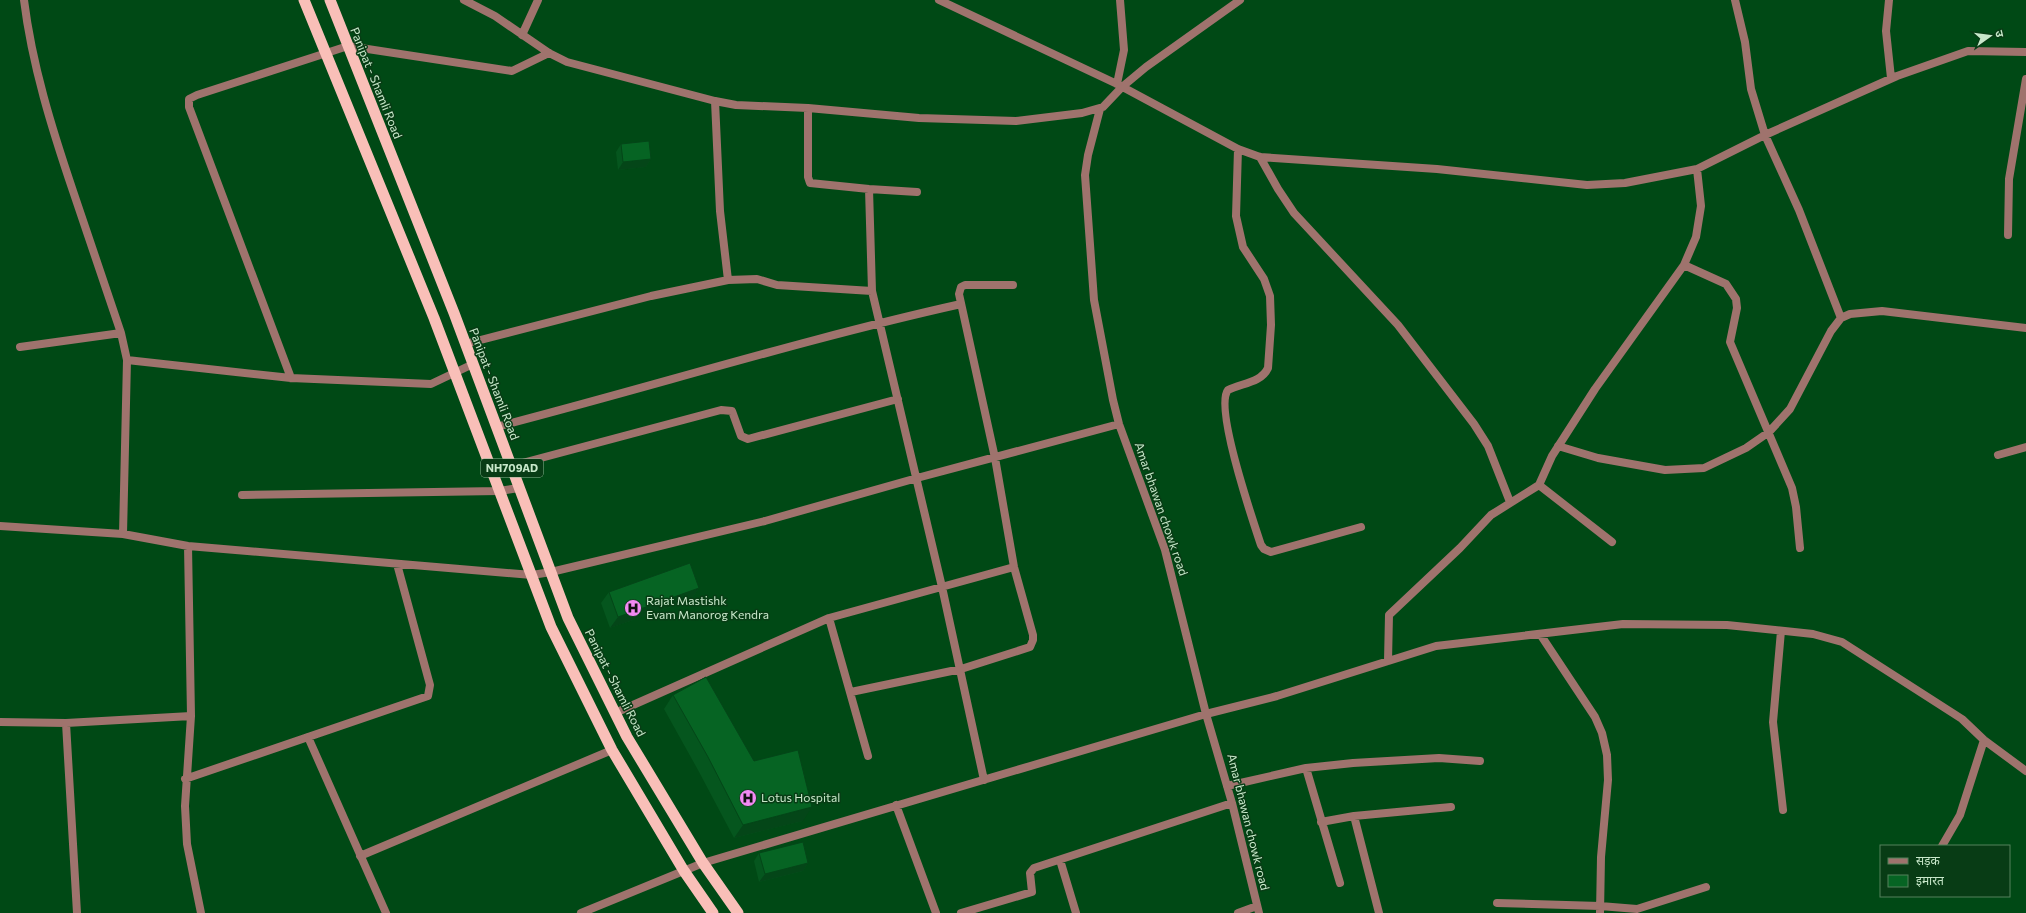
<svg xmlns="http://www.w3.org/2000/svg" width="2026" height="913" font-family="Commissioner,'Noto Sans Devanagari',sans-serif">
<rect width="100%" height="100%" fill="#004915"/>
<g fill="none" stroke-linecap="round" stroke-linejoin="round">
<path stroke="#9f736d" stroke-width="8" d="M 24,0 C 32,65 52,129 73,191 C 89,238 105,285 121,333 L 127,360 L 123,534
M 464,0 L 495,16 L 549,53 L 567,62 L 715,101 L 736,105 L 808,108 L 919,118 L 1016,121 L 1082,113 L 1103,107 L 1122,87 L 1146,67 L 1240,0
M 939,0 L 1117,84 L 1238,149 L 1260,157 L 1437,169 L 1587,185 L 1625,183 L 1697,169 L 1765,135 L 1897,76 L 1968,51 L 2026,52
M 1735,0 L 1745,42 L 1751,89 L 1765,135 L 1799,210 L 1841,318
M 1889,0 L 1886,31 L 1891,78
M 522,35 L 538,0
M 1117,84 L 1124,50 L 1120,0
M 715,101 L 720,211 L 728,280
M 808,108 L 808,177 L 810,183 L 869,189 L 917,192
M 1100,109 L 1088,155 L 1085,175 L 1094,300 L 1113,400 L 1119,424 L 1165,550 L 1206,714 L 1232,803 L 1259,913
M 1238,149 L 1236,216 L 1243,247 L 1264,279 L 1270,296 L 1271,325 L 1268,368 C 1261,383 1242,383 1228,390 C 1214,407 1253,521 1261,545 L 1264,549 L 1271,552 L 1361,527
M 1260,157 L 1278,189 L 1294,213 L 1398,325 L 1474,424 L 1488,446 L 1510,502
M 869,189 L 872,291 L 942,587 L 984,780
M 2008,235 L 2009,179 L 2026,79
M 1684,265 L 1726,284 L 1736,299 L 1737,308 L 1730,342 L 1792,488 L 1796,507 L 1800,548
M 465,344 L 651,296 L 728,280 L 757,279 L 777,285 L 872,291
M 20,347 L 121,333
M 127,360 L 291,378 L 431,384 L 473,364
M 291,378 L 189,107 L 189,99 L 197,95 L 348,46 L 512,71 L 549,53
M 496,427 C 651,387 804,339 961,304
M 1558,446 L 1598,458 L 1665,470 L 1704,468 L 1746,448 L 1769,432 L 1790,409 L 1831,331 L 1841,318 L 1850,314 L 1882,311 L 2026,328
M 1998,455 L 2026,447
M 511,466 L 721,410 L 732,411 L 741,436 L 748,439 L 898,399
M 1539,485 L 1612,542
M 242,495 L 499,491 L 519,488
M 0,526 L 123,534 L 188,546 L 532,575 L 551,572 L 765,521 L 917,478 L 1119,424
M 188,546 L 191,716 L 185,806 L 187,844 L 201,913
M 829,618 L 868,756
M 1781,631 L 1773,722 L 1783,810
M 1540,634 L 1595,717 L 1602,733 L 1607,755 L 1608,780 L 1601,857 L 1600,913
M 1388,661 L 1389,615 L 1460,548 L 1491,515 L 1539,485 L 1552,456 L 1595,389 L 1684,265 L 1696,237 L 1701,206 L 1697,169
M 851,692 L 961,669 L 1030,647 L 1033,640 L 1033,635 L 1014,567 L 995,458 L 959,294 L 961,287 L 965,285 L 1013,285
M 615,713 L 829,618 L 1014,567
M 0,722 L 66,723 L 191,716
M 66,723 L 77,913
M 308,737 L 386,913
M 1306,768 L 1340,883
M 185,779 L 428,696 L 430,685 L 397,564
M 1227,786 L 1306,768 L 1353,763 L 1439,758 L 1480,761
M 896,805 L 936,913
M 1354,816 L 1379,913
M 1321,822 L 1354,816 L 1451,807
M 1942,846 L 1960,815 L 1984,740
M 360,856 L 612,750
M 1060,860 L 1076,913
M 1497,903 L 1600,906 L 1637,909 L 1706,887
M 581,913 L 703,863 L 1206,714 L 1277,696 L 1436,646 L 1623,624 L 1727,625 L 1813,634 L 1842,642 L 1962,719 L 1984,740 L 2026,771
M 961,913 L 1032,892 L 1030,873 L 1034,868 L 1232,803
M 1238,913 L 1257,906"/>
<path stroke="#f9bfb8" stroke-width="11" d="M 304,0 L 434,318 L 551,627 L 612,750 L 684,871 L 713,913
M 330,0 L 454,313 L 568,618 L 627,737 L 703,863 L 738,913"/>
</g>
<path fill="#05561e" d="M 621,144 L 651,159 L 646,167 L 618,170 L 616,152 Z
M 699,588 L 691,600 L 610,628 L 601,603 L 609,592 Z
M 673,695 L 754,761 L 803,821 L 734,838 L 698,770 L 664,709 Z
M 759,853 L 808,863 L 803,871 L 759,882 L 754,861 Z"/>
<path fill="#044618" d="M 651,159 L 646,167 L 618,170 L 623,162 Z
M 699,588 L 691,600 L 610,628 L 618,617 Z
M 812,807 L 803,821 L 734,838 L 743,825 Z
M 808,863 L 803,871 L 759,882 L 765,874 Z"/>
<path fill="#066423" stroke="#044618" d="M 649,141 L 651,159 L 623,162 L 621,144 Z
M 690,563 L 699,588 L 618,617 L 609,592 Z
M 706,677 L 754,761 L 798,750 L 812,807 L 743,825 L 708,757 L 673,695 Z
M 803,842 L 808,863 L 765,874 L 759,853 Z"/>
<defs>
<g id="hospital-disc" transform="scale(0.9)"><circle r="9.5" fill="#f28af3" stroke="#083c15"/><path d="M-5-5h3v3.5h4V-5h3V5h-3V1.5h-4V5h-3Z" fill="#111"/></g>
</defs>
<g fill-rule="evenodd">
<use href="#hospital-disc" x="633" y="608"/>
<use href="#hospital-disc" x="748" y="798"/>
</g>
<g text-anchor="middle" stroke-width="3" stroke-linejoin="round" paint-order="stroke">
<rect fill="#083c15" stroke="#8eb494" stroke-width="1" x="481" y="459" width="62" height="18" rx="3"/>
<g font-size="11" font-weight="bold" fill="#c8e8ca">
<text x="512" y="472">NH709AD</text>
</g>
<g font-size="12" fill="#c8e8ca" stroke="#083c15">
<text transform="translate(376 83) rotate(68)" y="4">Panipat - Shamli Road</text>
<text transform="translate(494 384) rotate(69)" y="4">Panipat - Shamli Road</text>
<text transform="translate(1161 509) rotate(71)" y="4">Amar bhawan chowk road</text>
<text transform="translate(615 683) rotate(63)" y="4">Panipat - Shamli Road</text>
<text transform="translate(1248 822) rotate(76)" y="4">Amar bhawan chowk road</text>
</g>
<g font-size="12" fill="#c8e8ca" stroke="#083c15" text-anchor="start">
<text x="646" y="605">Rajat Mastishk<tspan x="646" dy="14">Evam Manorog Kendra</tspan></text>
<text x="761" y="802">Lotus Hospital</text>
</g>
</g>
<rect x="1880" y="845" width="130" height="52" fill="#083c15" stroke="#55815d"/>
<rect x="1888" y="858" width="20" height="6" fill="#9f736d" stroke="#55815d"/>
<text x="1916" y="865" font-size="12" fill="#c8e8ca">सड़क</text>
<rect x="1888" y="875" width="20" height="12" fill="#066423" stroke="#55815d"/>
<text x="1916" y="885" font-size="12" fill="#c8e8ca">इमारत</text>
<g transform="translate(1990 36) rotate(76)" stroke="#083c15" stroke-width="3" paint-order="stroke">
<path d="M0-3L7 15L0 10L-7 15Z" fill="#c8e8ca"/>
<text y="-6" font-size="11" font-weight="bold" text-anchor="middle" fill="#c8e8ca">उ</text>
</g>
</svg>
